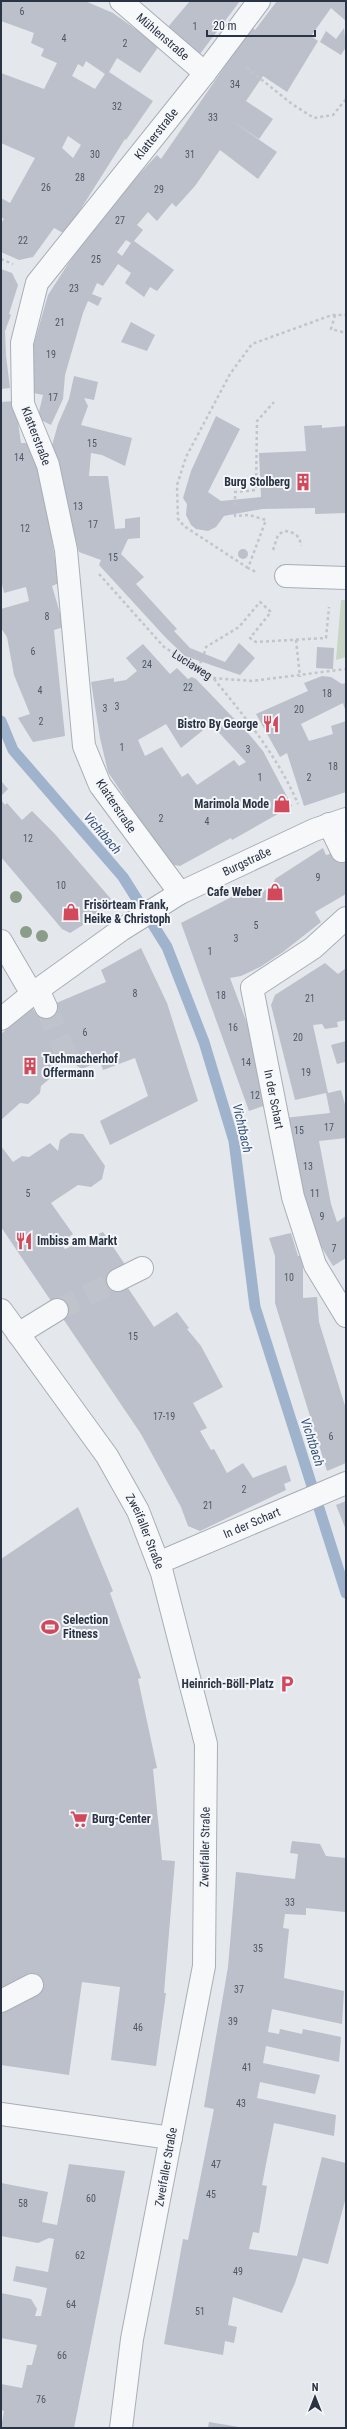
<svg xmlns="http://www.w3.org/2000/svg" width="347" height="2429" font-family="'Roboto Condensed',sans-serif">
<rect width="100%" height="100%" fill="#e4e7ec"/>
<path fill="#c9d6c5" d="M 341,600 L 346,600 L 346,657 L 336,660 Z"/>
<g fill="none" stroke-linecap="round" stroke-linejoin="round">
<path stroke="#9fb4cc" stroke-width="11" d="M 1,721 L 13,750 L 123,877 L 167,947 L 204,1042 L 234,1141 L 255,1307 L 346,1593"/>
</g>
<path fill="#bbc0ca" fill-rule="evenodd" d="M 1,1 L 85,1 L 113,13 L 159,46 L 140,73 L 117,58 L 109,72 L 153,101 L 126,140 L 125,139 L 65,234 L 54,228 L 33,257 L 19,260 L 1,252 L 1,223 L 4,219 L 1,217 L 1,198 L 10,203 L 35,158 L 1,143 L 1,73 L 44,89 L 57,63 L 41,56 L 44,49 L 31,43 L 34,33 L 1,21 ZM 86,61 L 105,74 L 95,89 L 72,76 L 78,64 L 83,67 ZM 68,136 L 81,145 L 73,158 L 62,148 Z
M 190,1 L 240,1 L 200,54 L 167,28 Z
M 277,1 L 346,1 L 346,21 L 331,8 L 311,36 L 318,41 L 287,92 L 263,76 L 246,101 L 273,119 L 259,139 L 232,121 L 277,152 L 258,179 L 220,150 L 195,186 L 176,207 L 172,203 L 157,221 L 148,212 L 137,225 L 143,230 L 134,241 L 174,270 L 157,291 L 150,287 L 144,297 L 125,283 L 131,273 L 118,264 L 103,286 L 97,283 L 92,294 L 102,298 L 98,306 L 88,301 L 83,313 L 65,375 L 63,399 L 51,425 L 39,419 L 38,416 L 43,395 L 29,392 L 27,368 L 48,295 L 68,264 L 107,209 L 157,155 L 161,159 L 252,27 L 255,30 ZM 126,240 L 131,243 L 122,256 L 117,252 Z
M 344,28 L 346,47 L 341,55 L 320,42 L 326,31 L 336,39 Z
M 1,269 L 12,273 L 18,285 L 9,314 L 11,315 L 5,331 L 6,356 L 10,388 L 1,389 Z
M 131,322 L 155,335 L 147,351 L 121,342 Z
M 74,376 L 98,382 L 94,400 L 84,398 L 88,406 L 81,425 L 132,438 L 125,466 L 102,455 L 91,453 L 89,476 L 108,476 L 115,529 L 125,528 L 125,519 L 140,517 L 140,538 L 128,539 L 121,554 L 144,577 L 136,584 L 177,629 L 174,631 L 190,648 L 225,662 L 239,643 L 255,658 L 240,675 L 185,656 L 166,638 L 99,565 L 101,560 L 79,552 L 51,449 L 58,424 L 69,399 Z
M 15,401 L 21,443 L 32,443 L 45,499 L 59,583 L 52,586 L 64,627 L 54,630 L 65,736 L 33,742 L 18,718 L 30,714 L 14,675 L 7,637 L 1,628 L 1,609 L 29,601 L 26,587 L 4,593 L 1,579 L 1,402 Z
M 216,416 L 240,429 L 208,492 L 221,501 L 261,497 L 259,453 L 306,451 L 304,426 L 322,425 L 322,428 L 346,426 L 346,513 L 315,514 L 315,508 L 262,509 L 224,516 L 216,527 L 208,531 L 196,529 L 191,525 L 186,515 L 187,504 L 183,498 L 191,471 Z
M238 554a5 5 0 1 1 10 0a5 5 0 1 1-10 0Z
M 143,644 L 170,674 L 177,668 L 188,679 L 192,677 L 196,679 L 248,733 L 263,751 L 292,806 L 232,840 L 231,838 L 180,866 L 169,864 L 108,772 L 100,738 L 91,682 L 114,678 L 114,682 L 126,680 L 137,671 L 126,658 ZM 166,724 L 181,748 L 207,727 L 208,729 L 212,725 L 246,762 L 239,766 L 234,760 L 197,785 L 188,773 L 182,777 L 162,747 L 145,756 L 138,740 ZM 205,797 L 210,805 L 198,811 L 194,805 Z
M 317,647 L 334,648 L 333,669 L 316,668 Z
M 322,676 L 331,677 L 342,684 L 346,683 L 346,712 L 343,703 L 301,724 L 309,741 L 333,734 L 331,726 L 346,721 L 346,792 L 304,806 L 287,753 L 280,757 L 256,714 L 308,691 L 304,683 Z
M 1,781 L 8,789 L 1,796 Z
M 1,800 L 5,805 L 7,803 L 22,820 L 32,811 L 54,833 L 111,899 L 100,908 L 104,912 L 70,933 L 62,929 L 1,857 Z
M 323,848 L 326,855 L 346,850 L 346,894 L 315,912 L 321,922 L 283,952 L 260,967 L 241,976 L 230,978 L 253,1039 L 269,1104 L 249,1111 L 181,923 L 251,887 L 256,896 L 273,885 L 275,879 Z
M 141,948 L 167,1003 L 198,1101 L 110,1145 L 100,1121 L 148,1096 L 135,1058 L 103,1070 L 100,1061 L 82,1069 L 77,1066 L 73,1057 L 57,1063 L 61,1069 L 41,1086 L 40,1093 L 28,1104 L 20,1103 L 1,1120 L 1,1034 L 32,1007 L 35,1012 L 106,982 L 101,970 Z
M 325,963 L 338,974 L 346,968 L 346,1020 L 337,1022 L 338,1027 L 325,1029 L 322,1024 L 313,1025 L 328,1093 L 341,1090 L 346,1108 L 346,1138 L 319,1141 L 331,1204 L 337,1222 L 346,1216 L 346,1258 L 333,1266 L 316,1238 L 306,1211 L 284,1118 L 330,1113 L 326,1093 L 295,1100 L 271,1005 L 275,995 Z
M 346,1041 L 345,1062 L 337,1064 L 331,1045 Z
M 70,1133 L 83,1134 L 105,1166 L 102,1179 L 91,1187 L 78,1185 L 51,1203 L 73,1234 L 60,1243 L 65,1249 L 103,1232 L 126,1266 L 113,1272 L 125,1289 L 128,1288 L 154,1327 L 177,1312 L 189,1328 L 187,1329 L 201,1346 L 223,1387 L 193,1403 L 207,1428 L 200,1431 L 211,1450 L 214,1449 L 227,1473 L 243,1463 L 253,1478 L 286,1465 L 291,1481 L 284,1484 L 286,1490 L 200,1531 L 188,1526 L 181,1507 L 141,1434 L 1,1227 L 1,1146 L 13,1162 L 22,1156 L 29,1157 L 50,1143 L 58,1151 L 60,1140 Z
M 291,1233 L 298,1256 L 303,1256 L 303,1298 L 317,1297 L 319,1322 L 346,1409 L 346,1463 L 327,1471 L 275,1303 L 275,1256 L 269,1238 Z
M 346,1501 L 346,1530 L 336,1505 Z
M 78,1507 L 113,1591 L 110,1593 L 141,1678 L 138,1679 L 157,1768 L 153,1769 L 162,1860 L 175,1861 L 164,1993 L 166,1993 L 156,2066 L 111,2060 L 120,1987 L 82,1982 L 69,2075 L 1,2065 L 1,1559 Z
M 292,1841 L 320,1844 L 326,1856 L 346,1858 L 345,1912 L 306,1908 L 306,1915 L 285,1914 L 283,1928 L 289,1929 L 284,1978 L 344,1991 L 342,2024 L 272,2009 L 268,2032 L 279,2034 L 280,2029 L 302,2034 L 303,2029 L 341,2037 L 339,2062 L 266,2046 L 263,2063 L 320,2075 L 315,2094 L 260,2082 L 257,2098 L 336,2115 L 334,2136 L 274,2123 L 262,2185 L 267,2186 L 259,2233 L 253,2232 L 249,2249 L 297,2256 L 322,2157 L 346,2163 L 346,2197 L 328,2264 L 303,2258 L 295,2283 L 282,2313 L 233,2297 L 228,2325 L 237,2327 L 234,2343 L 225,2341 L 223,2355 L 164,2344 L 183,2239 L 188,2240 L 214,2109 L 204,2107 L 228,1967 L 236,1872 L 295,1879 L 298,1854 L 290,1853 Z
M 69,2164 L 125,2171 L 74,2428 L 1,2428 L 4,2411 L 1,2410 L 1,2384 L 22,2388 L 27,2365 L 32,2365 L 37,2345 L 1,2338 L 1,2293 L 31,2299 L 37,2309 L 35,2316 L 41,2316 L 47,2288 L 13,2281 L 16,2266 L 48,2272 L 54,2239 L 49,2238 L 38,2243 L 1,2236 L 1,2183 L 48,2192 L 42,2222 L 57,2225 Z
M 209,2422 L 239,2427 L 239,2428 L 208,2428 Z"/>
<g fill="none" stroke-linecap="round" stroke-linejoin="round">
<path stroke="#bfc3cb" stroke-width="22" stroke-dasharray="22 11" stroke-linecap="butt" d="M 46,1007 L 68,1059
M 57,1310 L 118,1280"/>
<g stroke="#a9aeb7" stroke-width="24">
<g id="minor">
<path id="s2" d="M 121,1 L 205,73"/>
<path d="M 286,576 L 346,578"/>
<path d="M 329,824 L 342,851"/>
<path id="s3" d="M 180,893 L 100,785 L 84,746 L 66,550 L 48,465 L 23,404 L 22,343 L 37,283 L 205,73 L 259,1"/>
<path id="s4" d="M 346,918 L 313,948 L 252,988 L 293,1197 L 315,1265 L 346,1316"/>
<path d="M 1,941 L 32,994"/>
<path d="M 38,990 L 46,1007"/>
<path id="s5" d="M 1,1019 L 32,994 L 121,930 L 180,893 L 314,830 L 346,819"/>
<path d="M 118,1280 L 142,1268"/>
<path id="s6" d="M 1,1310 L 107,1456 L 138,1511 L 162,1573 L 206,1744 L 204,1966 L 132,2339 L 121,2428"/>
<path d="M 18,1334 L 57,1310"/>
<path id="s7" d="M 158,1563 L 346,1483"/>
<path d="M 1,2001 L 32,1985"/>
<path d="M 1,2114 L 171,2138"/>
</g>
</g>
<g stroke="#c2c5cb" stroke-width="2.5" stroke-dasharray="3 3" stroke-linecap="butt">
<path d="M 247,68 L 292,104 L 314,118 L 333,115 L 346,99"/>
<path d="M 1,259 L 13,264"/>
<path d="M 335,315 L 331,329 L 346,333"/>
<path d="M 235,505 L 235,492 L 256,490 L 257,421 L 274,402"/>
<path d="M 235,514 L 235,516 L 249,515 L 266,520 L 248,568 L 256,572"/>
<path d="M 273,550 L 278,535 L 284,531 C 294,532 300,535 301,546"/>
<path d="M 248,568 L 184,526 L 178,519 L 177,485 L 186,457 L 230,374 L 252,344 L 332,315 L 346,315"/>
<path id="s1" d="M 99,574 L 164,647 L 213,678 L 252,681 L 346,669"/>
<path d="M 296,640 L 300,677"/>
<path d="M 204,654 L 206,647 L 239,627 L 260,602 L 271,612 L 250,638 L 256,642 L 326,638 L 329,607"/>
<path d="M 199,669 L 201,661"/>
<path d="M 214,679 C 246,718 278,757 298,804"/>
</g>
<use href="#minor" stroke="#f7f8fa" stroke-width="22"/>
</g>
<g fill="#899d89">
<circle cx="16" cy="897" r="6"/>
<circle cx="26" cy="932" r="6"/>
<circle cx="42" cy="936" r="6"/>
</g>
<defs>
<g id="building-bare" transform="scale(1.38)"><path d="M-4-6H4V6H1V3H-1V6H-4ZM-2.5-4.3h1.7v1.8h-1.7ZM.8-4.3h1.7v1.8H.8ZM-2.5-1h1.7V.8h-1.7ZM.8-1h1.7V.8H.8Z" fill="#d1495b" stroke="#f4f6f9" stroke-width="2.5" paint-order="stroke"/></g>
<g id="restaurant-bare" transform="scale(1.38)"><path d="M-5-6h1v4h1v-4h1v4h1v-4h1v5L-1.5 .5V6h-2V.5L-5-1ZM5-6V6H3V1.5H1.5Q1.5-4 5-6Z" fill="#d1495b" stroke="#f4f6f9" stroke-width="2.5" paint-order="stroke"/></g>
<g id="shop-bare" transform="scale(1.38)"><path d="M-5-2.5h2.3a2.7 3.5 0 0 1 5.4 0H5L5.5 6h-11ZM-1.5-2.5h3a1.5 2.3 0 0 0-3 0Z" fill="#d1495b" stroke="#f4f6f9" stroke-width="2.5" paint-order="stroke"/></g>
<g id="stadium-bare" transform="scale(1.38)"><path d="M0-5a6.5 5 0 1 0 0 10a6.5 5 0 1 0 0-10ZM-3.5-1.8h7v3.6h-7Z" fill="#d1495b" stroke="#f4f6f9" stroke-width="2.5" paint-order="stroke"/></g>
<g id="parking-bare" transform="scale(1.38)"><path d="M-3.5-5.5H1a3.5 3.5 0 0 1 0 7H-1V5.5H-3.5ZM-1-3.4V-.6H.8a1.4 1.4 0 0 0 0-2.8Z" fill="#d1495b" stroke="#f4f6f9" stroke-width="2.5" paint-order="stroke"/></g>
<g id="supermarket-bare" transform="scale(1.38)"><path d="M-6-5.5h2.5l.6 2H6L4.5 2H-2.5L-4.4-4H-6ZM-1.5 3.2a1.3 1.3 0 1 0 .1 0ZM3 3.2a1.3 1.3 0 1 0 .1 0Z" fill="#d1495b" stroke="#f4f6f9" stroke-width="2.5" paint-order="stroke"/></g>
</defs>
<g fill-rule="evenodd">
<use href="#building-bare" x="303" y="482"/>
<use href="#restaurant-bare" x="271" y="724"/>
<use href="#shop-bare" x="282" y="804"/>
<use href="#shop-bare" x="275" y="892"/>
<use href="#shop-bare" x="71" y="912"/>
<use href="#building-bare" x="30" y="1066"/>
<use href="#restaurant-bare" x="24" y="1241"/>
<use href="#stadium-bare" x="50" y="1627"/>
<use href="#parking-bare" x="287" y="1684"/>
<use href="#supermarket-bare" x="79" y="1819"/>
</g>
<g text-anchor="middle" stroke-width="4" stroke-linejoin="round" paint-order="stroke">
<g font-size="10" fill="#4f5766">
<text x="22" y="15">6</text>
<text x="195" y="30">1</text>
<text x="64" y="42">4</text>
<text x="125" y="47">2</text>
<text x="235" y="88">34</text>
<text x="117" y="110">32</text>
<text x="213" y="121">33</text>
<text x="95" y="158">30</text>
<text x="190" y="158">31</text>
<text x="80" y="181">28</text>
<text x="46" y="191">26</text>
<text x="159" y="193">29</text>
<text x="120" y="224">27</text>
<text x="23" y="244">22</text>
<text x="96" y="263">25</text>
<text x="74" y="292">23</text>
<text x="60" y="326">21</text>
<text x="51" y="358">19</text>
<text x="53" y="401">17</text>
<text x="92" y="447">15</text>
<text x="19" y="461">14</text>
<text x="78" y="510">13</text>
<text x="93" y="528">17</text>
<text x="25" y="532">12</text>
<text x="113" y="561">15</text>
<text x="47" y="620">8</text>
<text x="33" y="655">6</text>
<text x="147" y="668">24</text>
<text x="188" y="691">22</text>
<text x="40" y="694">4</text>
<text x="327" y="697">18</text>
<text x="117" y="710">3</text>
<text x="105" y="712">3</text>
<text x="299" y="713">20</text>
<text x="41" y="725">2</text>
<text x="122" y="751">1</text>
<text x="248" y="753">3</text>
<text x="333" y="770">18</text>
<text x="260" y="781">1</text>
<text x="309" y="781">2</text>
<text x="161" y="822">2</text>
<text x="207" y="825">4</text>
<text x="28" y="842">12</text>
<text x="318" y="881">9</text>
<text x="61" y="889">10</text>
<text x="256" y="929">5</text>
<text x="236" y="942">3</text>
<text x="210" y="955">1</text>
<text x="135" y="997">8</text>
<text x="221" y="999">18</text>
<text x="310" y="1002">21</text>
<text x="233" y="1031">16</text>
<text x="85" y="1036">6</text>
<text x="298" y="1041">20</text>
<text x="246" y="1066">14</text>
<text x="306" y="1076">19</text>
<text x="255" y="1099">12</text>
<text x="329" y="1131">17</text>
<text x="299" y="1134">15</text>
<text x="308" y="1170">13</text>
<text x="28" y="1197">5</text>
<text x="315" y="1197">11</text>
<text x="322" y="1220">9</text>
<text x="334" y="1252">7</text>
<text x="289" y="1281">10</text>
<text x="133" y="1340">15</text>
<text x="164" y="1420">17-19</text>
<text x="331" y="1440">6</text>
<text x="244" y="1493">2</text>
<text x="208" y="1509">21</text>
<text x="290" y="1906">33</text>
<text x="258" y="1952">35</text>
<text x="239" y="1993">37</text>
<text x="233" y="2025">39</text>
<text x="138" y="2031">46</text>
<text x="247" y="2071">41</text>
<text x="241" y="2107">43</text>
<text x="216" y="2168">47</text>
<text x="211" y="2198">45</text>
<text x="91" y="2202">60</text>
<text x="23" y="2207">58</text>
<text x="80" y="2259">62</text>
<text x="238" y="2275">49</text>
<text x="71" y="2308">64</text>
<text x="200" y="2315">51</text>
<text x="62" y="2359">66</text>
<text x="41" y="2403">76</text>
</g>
<g font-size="12" fill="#2b3445" stroke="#f4f6f9">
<text dy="4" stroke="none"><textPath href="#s2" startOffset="55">Mühlenstraße</textPath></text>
<text dy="4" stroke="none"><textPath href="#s3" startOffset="840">Klatterstraße</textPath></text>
<text transform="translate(36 436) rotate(69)" y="4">Klatterstraße</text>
<text dy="4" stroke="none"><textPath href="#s1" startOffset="131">Luciaweg</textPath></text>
<text transform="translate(116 806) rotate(56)" y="4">Klatterstraße</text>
<text dy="4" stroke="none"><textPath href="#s5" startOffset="293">Burgstraße</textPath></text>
<text dy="4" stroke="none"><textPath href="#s4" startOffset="231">In der Schart</textPath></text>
<text dy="4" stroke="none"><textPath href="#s7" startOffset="102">In der Schart</textPath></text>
<text dy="4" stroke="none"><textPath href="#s6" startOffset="265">Zweifaller Straße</textPath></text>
<text transform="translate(205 1847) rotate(-89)" y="4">Zweifaller Straße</text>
<text transform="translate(166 2167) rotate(-80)" y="4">Zweifaller Straße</text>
</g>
<g font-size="12" font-weight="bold" fill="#2b3445" stroke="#f4f6f9" text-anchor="end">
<text x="290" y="486">Burg Stolberg</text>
<text x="258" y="728">Bistro By George</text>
<text x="269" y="808">Marimola Mode</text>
<text x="262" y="896">Cafe Weber</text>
<text x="84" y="909" text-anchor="start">Frisörteam Frank,<tspan x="84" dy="14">Heike &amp; Christoph</tspan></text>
<text x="43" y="1063" text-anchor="start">Tuchmacherhof<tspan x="43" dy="14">Offermann</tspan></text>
<text x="37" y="1245" text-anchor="start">Imbiss am Markt</text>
<text x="63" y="1624" text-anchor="start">Selection<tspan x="63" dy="14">Fitness</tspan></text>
<text x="274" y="1688">Heinrich-Böll-Platz</text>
<text x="92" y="1823" text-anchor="start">Burg-Center</text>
</g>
<g font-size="13" font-style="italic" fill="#34527a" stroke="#f4f6f9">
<text transform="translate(103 833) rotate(49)" y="5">Vichtbach</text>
<text transform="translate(243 1128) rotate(77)" y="5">Vichtbach</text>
<text transform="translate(313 1442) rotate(72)" y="5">Vichtbach</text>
</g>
</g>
<rect width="347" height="2429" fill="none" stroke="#2b3445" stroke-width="4"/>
<g transform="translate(315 2397)" stroke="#f4f6f9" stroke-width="3" paint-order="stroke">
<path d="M0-3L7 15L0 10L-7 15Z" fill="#2b3445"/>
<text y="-6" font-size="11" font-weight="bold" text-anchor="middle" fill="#2b3445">N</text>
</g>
<path d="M207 30v6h108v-6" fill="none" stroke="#2b3445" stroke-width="2"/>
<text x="213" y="30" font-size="12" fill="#2b3445" stroke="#f4f6f9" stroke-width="3" paint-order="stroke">20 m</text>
</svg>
